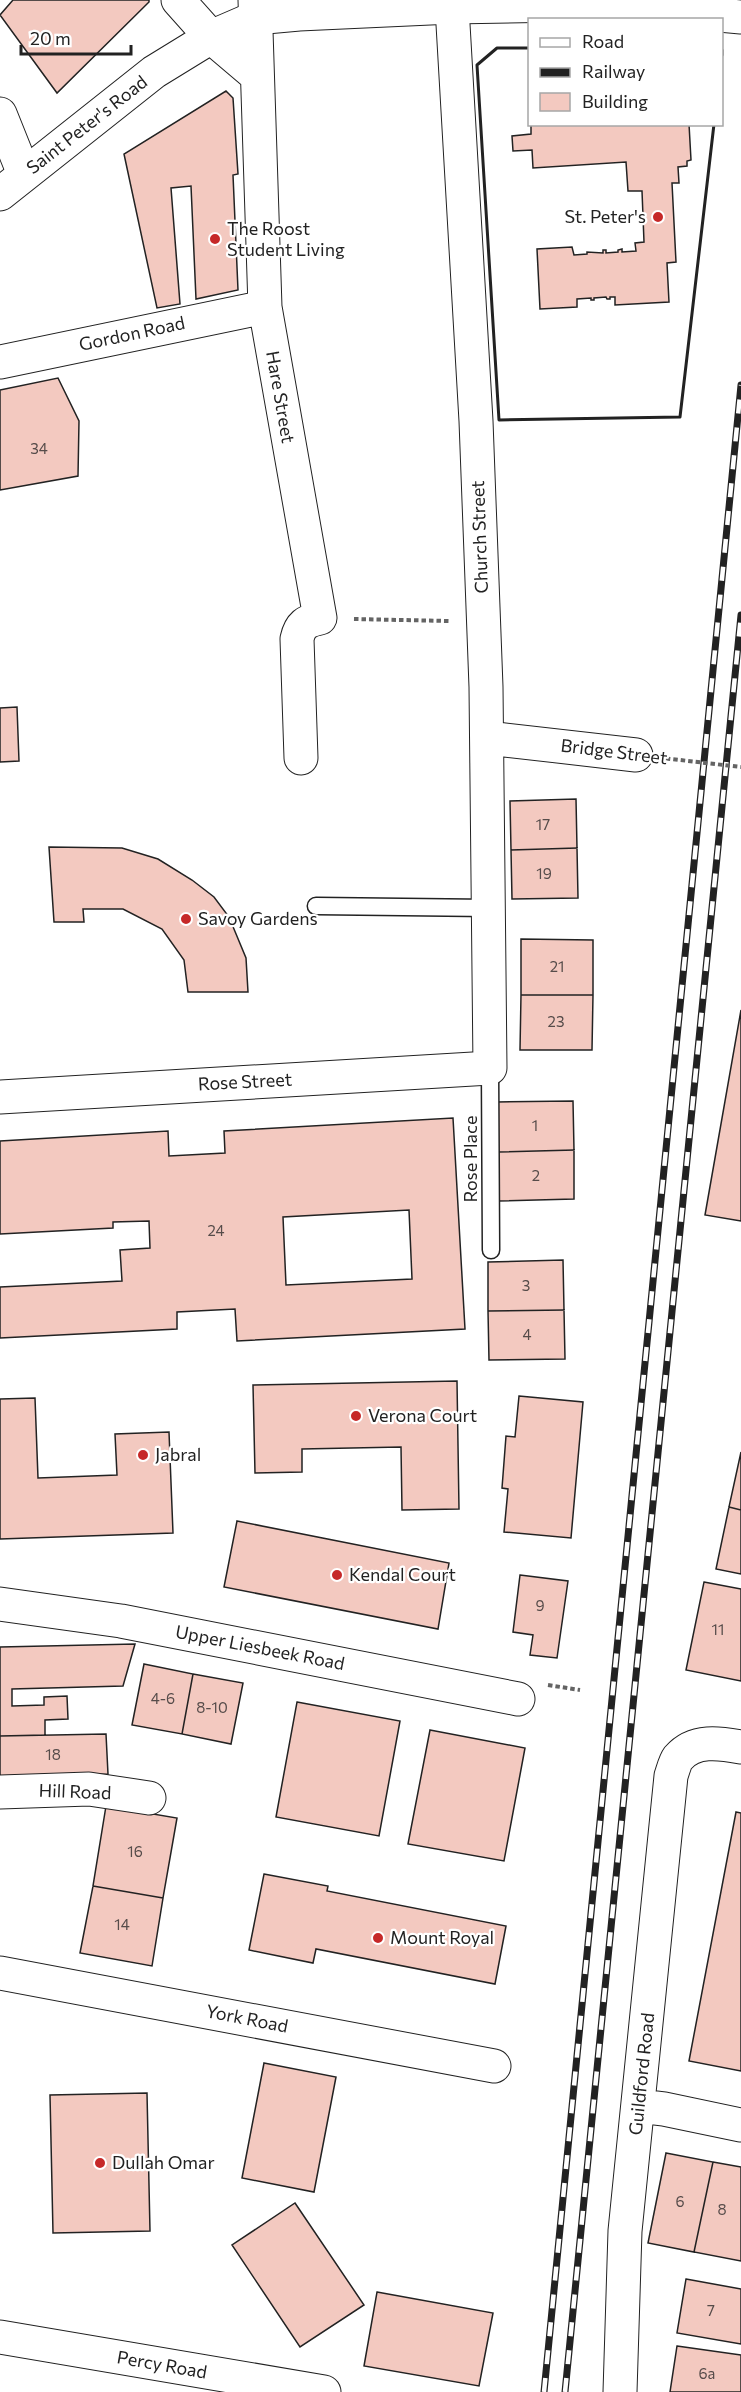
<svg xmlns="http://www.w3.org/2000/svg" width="741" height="2392" font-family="Commissioner,sans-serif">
<rect width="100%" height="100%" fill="#fff"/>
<path fill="#f3c9c0" stroke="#222" stroke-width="1.5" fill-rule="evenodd" d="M 13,0 L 149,0 L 149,2 L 57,93 L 0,15 Z
M 226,91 L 233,98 L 238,174 L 233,175 L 238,290 L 196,299 L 191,186 L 171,188 L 180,304 L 157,308 L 124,154 Z
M 531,124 L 689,124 L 691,160 L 687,161 L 687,166 L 678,167 L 679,183 L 672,183 L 676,262 L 667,263 L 669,302 L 615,305 L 615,297 L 610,297 L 610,299 L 607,299 L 606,297 L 594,298 L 594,300 L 591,300 L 591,298 L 577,299 L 577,307 L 540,309 L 537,249 L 572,247 L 574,255 L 587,254 L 587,252 L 603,253 L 603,250 L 606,250 L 606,253 L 618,252 L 618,250 L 622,249 L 622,252 L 636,251 L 635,243 L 644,242 L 642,191 L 628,191 L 626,162 L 533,168 L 532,150 L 513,151 L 512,136 L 531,134 Z
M 58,378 L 79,421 L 78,476 L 0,490 L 0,390 Z
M 17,707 L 19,761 L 0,762 L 0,708 Z
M 576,799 L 577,848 L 511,850 L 510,801 Z
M 49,847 L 122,848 L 158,859 L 192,880 L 214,897 L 229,917 L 246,958 L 248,992 L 188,992 L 184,960 L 162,929 L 123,909 L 83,909 L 84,922 L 54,922 Z
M 577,848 L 578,898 L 512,899 L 511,850 Z
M 521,939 L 593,940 L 593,995 L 521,995 Z
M 521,995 L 593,995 L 592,1050 L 520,1050 Z
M 741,1010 L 741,1221 L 705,1215 Z
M 573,1101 L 574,1150 L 498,1152 L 497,1102 Z
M 453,1118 L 465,1329 L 237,1341 L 235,1309 L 177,1312 L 177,1329 L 0,1338 L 0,1287 L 122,1281 L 120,1250 L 150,1248 L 149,1221 L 113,1222 L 113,1228 L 0,1234 L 0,1141 L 168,1131 L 169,1156 L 225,1153 L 224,1131 ZM 409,1210 L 412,1279 L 286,1285 L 283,1217 Z
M 574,1150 L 574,1199 L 499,1201 L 498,1152 Z
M 563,1260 L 564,1310 L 488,1311 L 488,1262 Z
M 564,1310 L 565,1359 L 489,1360 L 488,1311 Z
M 457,1381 L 459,1509 L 402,1510 L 401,1447 L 302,1449 L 302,1472 L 255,1473 L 253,1385 Z
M 519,1396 L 583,1402 L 571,1538 L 504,1532 L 508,1489 L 502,1488 L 506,1436 L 515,1437 Z
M 35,1398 L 38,1478 L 117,1475 L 115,1434 L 169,1432 L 173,1533 L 0,1539 L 0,1399 Z
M 741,1452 L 741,1510 L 729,1507 Z
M 729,1507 L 741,1510 L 741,1574 L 716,1569 Z
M 237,1521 L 449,1563 L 438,1629 L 224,1587 Z
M 520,1575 L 568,1581 L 557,1658 L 530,1655 L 533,1635 L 513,1632 Z
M 704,1582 L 741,1589 L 741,1681 L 686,1670 Z
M 135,1644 L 123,1686 L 12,1689 L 12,1706 L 44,1705 L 44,1697 L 67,1696 L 68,1719 L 45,1720 L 45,1735 L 0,1736 L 0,1647 Z
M 144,1664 L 193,1674 L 182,1734 L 132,1725 Z
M 193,1674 L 243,1683 L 231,1744 L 182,1734 Z
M 297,1702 L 400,1721 L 379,1836 L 276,1817 Z
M 430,1730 L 525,1748 L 504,1861 L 408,1844 Z
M 106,1734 L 108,1774 L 0,1777 L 0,1736 Z
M 106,1806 L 177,1818 L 163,1898 L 93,1886 Z
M 736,1812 L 741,1813 L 741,2071 L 689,2061 Z
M 264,1874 L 328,1886 L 327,1891 L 506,1926 L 495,1984 L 316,1949 L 313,1963 L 249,1950 Z
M 93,1886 L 163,1898 L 152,1966 L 80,1953 Z
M 264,2063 L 336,2077 L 314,2192 L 242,2178 Z
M 147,2093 L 150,2231 L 53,2233 L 50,2095 Z
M 666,2153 L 713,2162 L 694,2252 L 648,2243 Z
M 713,2162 L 741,2167 L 741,2261 L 694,2252 Z
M 295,2203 L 364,2305 L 300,2347 L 232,2245 Z
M 686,2279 L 741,2289 L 741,2344 L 677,2333 Z
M 377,2292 L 493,2313 L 479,2386 L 364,2366 Z
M 677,2346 L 741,2355 L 741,2392 L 670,2392 Z"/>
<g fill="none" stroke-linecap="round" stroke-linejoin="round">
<g stroke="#222" stroke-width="19">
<path id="service" d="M 316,906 L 490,908
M 490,1068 L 491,1250"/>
</g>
<g stroke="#222" stroke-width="35">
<path id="minor" d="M 178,0 L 211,37 L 257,76
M 255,0 L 265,307 L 320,618 C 306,621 300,625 297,639 L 301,758
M 0,114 L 24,174
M 0,362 L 265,307
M 488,738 L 636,755
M 0,1097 L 490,1068 L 486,687 L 476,421 L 452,7
M 0,1604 L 121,1621 L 518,1699
M 0,1792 L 89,1789 L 149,1798
M 0,1973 L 494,2066
M 639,2106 L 664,2109 L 741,2125
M 0,2337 L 324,2392
M 620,2392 L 625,2231 L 671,1776 C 673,1770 675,1762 678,1758 C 694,1739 720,1743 741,1747"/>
</g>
<g stroke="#222" stroke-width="35">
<path id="secondary" d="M 0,194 L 154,72 L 211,37 L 255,18 L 299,14 L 452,7 L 563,5 L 654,9 L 741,17"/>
</g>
<path stroke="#646464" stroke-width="4" stroke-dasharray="4.5 3" stroke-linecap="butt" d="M 354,619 L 449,621
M 548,1685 L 580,1690"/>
<use href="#service" stroke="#fff" stroke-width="16"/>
<use href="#minor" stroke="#fff" stroke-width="33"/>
<use href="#secondary" stroke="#fff" stroke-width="33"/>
<g stroke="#222" stroke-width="7">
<path id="rail" d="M 544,2392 L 741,385
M 565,2392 L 741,615"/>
</g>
<use href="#rail" stroke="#fff" stroke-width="4.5" stroke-dasharray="14" stroke-linecap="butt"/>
<path stroke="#646464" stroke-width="4" stroke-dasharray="4.5 3" stroke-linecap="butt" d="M 636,755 L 741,767"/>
<path stroke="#222" stroke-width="3" d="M 530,48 L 497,48 L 477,65 L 499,420 L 680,417 L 714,124
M 722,50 L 722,55"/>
</g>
<g fill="#c62828" stroke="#fff" stroke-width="2">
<circle cx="658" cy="217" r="6"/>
<circle cx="215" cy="239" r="6"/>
<circle cx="186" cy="919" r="6"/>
<circle cx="356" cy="1416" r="6"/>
<circle cx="143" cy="1455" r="6"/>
<circle cx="337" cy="1575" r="6"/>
<circle cx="378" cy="1938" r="6"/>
<circle cx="100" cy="2163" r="6"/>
</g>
<g text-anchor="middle" stroke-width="4.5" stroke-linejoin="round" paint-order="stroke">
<g font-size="15" fill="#564c4a">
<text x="39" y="454">34</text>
<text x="543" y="830">17</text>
<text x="544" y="879">19</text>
<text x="557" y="972">21</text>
<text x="556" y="1027">23</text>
<text x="535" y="1131">1</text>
<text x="536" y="1181">2</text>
<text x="216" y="1236">24</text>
<text x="526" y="1291">3</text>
<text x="527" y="1340">4</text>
<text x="540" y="1611">9</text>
<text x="718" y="1635">11</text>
<text x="163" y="1704">4-6</text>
<text x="212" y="1713">8-10</text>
<text x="53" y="1760">18</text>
<text x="135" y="1857">16</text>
<text x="122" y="1930">14</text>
<text x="680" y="2207">6</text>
<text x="722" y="2215">8</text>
<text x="711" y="2316">7</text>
<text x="707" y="2379">6a</text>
</g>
<g font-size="18" fill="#222" stroke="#fff">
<text transform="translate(87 125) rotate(-38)" y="6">Saint Peter's Road</text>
<text transform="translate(132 334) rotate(-12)" y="6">Gordon Road</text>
<text transform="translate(280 397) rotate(80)" y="6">Hare Street</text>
<text transform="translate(480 537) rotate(-92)" y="6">Church Street</text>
<text transform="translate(614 752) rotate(7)" y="6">Bridge Street</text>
<text transform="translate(245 1082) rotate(-3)" y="6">Rose Street</text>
<text transform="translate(471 1159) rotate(-90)" y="6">Rose Place</text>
<text transform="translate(260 1648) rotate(11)" y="6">Upper Liesbeek Road</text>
<text transform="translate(75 1792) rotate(2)" y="6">Hill Road</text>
<text transform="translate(247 2019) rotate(11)" y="6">York Road</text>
<text transform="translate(642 2074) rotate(-84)" y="6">Guildford Road</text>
<text transform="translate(162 2365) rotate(10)" y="6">Percy Road</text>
</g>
<g font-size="18" fill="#222" stroke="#fff" text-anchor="start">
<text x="646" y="223" text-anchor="end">St. Peter's</text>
<text x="227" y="235">The Roost<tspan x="227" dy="21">Student Living</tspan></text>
<text x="198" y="925">Savoy Gardens</text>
<text x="368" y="1422">Verona Court</text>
<text x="155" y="1461">Jabral</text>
<text x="349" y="1581">Kendal Court</text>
<text x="390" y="1944">Mount Royal</text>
<text x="112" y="2169">Dullah Omar</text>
</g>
</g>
<rect x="528" y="18" width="195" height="108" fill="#ffffff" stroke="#a7a7a7" stroke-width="1.5"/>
<rect x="540" y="38" width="30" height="9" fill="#ffffff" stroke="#a7a7a7" stroke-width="1.5"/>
<text x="582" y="48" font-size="18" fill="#222222">Road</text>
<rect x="540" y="68" width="30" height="9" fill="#222222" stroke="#a7a7a7" stroke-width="1.5"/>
<text x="582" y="78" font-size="18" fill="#222222">Railway</text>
<rect x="540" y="93" width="30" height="18" fill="#f3c9c0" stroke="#a7a7a7" stroke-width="1.5"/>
<text x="582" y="108" font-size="18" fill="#222222">Building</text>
<path d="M21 45v9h110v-9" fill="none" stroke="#222222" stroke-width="3"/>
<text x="30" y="45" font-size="18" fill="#222222" stroke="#ffffff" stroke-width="4.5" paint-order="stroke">20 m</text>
</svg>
